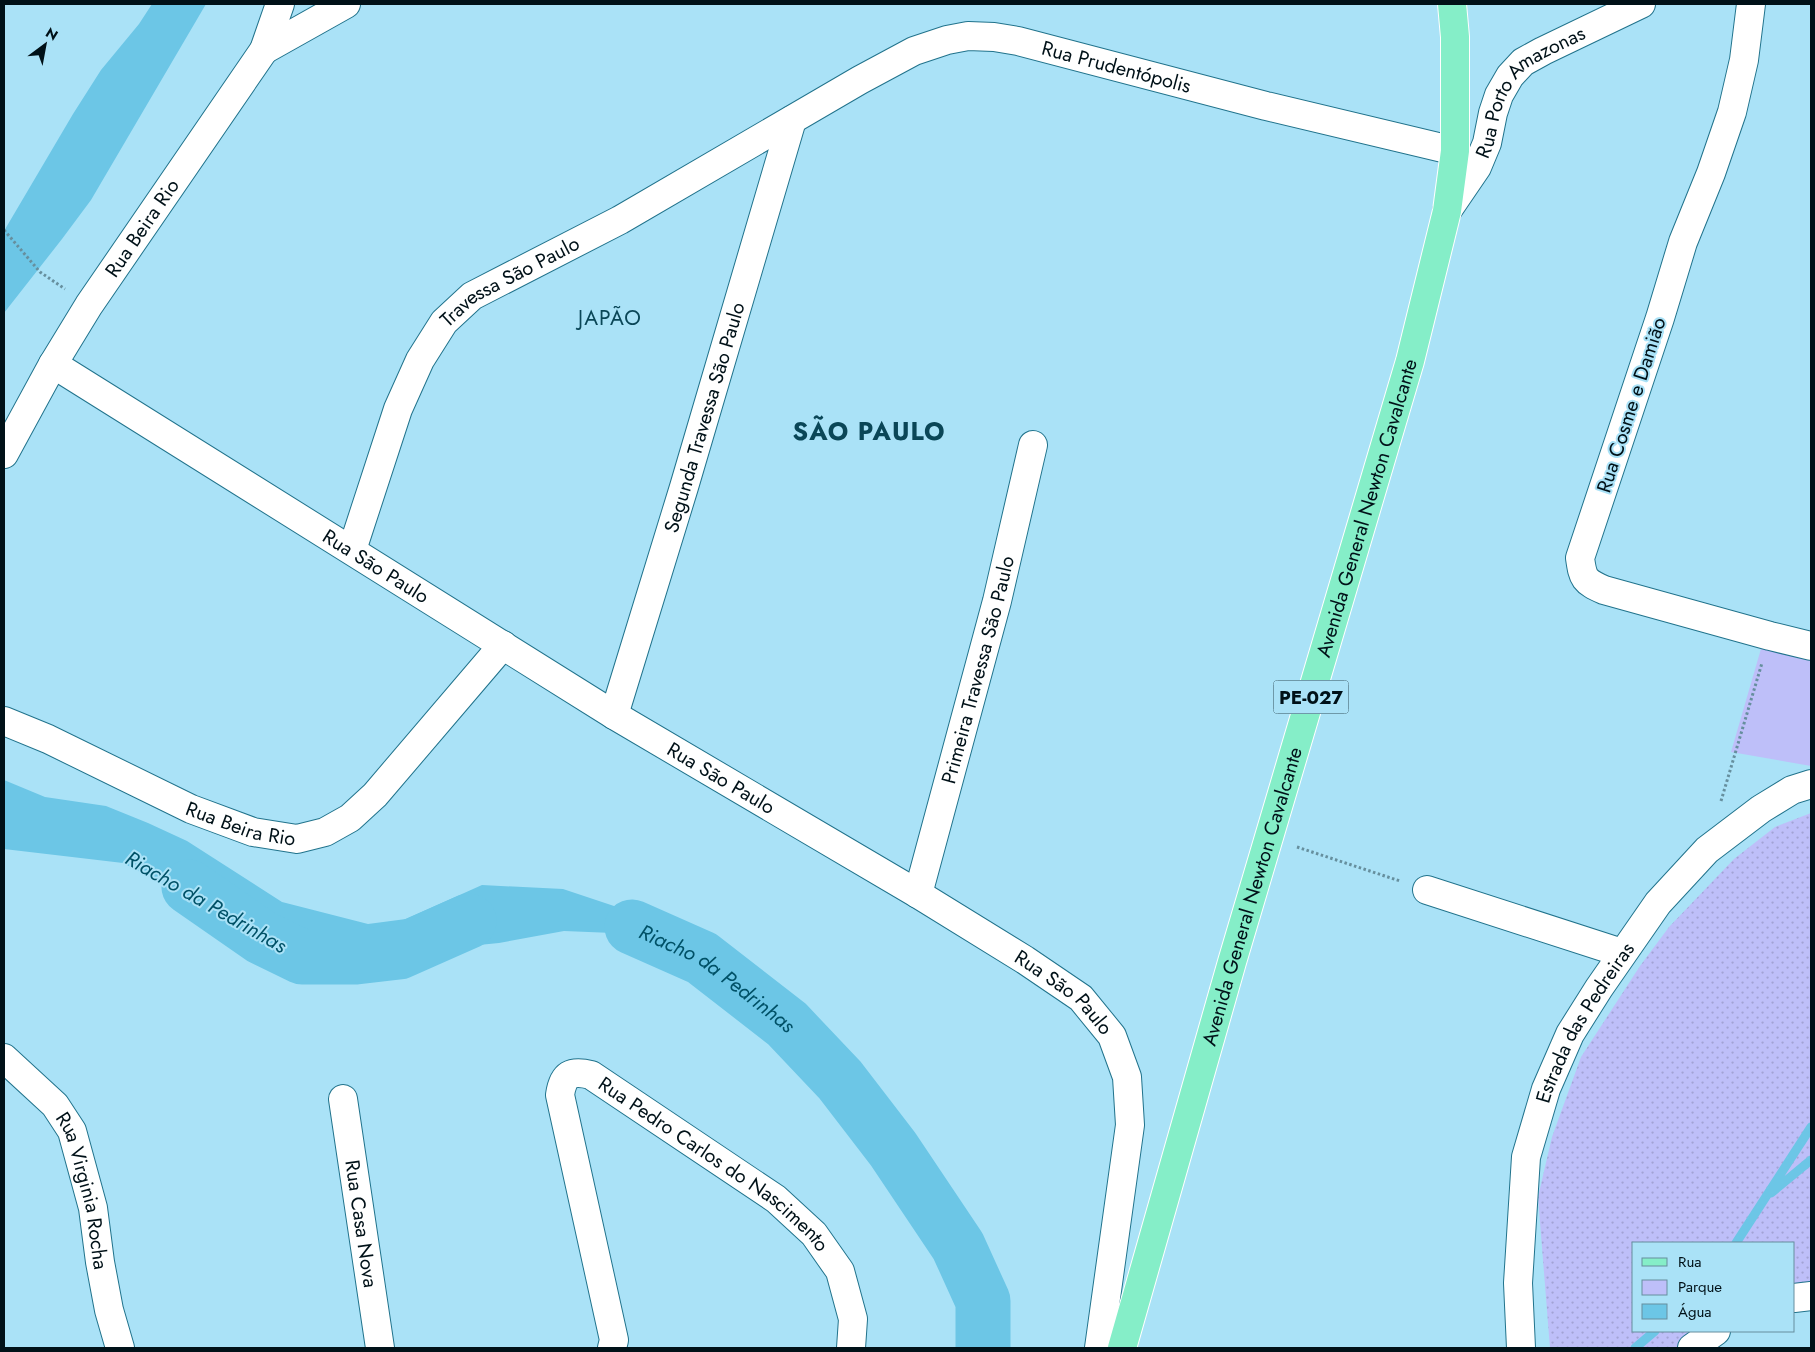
<svg xmlns="http://www.w3.org/2000/svg" width="1815" height="1352" font-family="Jost,sans-serif">
<defs>
<pattern id="grass-dots" width="8" height="8" patternUnits="userSpaceOnUse" patternTransform="scale(1.25)"><rect width="8" height="8" fill="#bebff9"/><path d="M2 2h.1M6 6h.1" fill="none" stroke="#a2a3d5" stroke-width="1.8" stroke-linecap="round"/></pattern>
</defs>
<rect width="100%" height="100%" fill="#aae2f7"/>
<path fill="url(#grass-dots)" d="M 1811,813 L 1811,1286 L 1794,1290 L 1794,1243 L 1634,1243 L 1634,1331 L 1701,1331 L 1676,1348 L 1550,1348 L 1538,1197 L 1552,1137 L 1581,1057 L 1640,966 L 1669,927 L 1734,859 L 1775,827 Z"/>
<path fill="#bebff9" d="M 1765,635 L 1811,648 L 1811,766 L 1731,752 Z"/>
<path fill="#6cc6e6" d="M 152,4 L 206,4 L 91,200 L 62,239 L 4,313 L 4,231 L 73,114 L 101,70 L 139,24 Z
M 4,780 L 45,797 L 106,806 L 148,823 L 187,841 L 282,902 L 368,924 L 406,919 L 482,885 L 563,889 L 614,906 L 702,958 L 613,933 L 564,931 L 499,943 L 356,957 L 302,957 L 123,863 L 4,849 Z"/>
<g fill="none" stroke-linecap="round" stroke-linejoin="round">
<path stroke="#6cc6e6" stroke-width="9" d="M 1771,1193 L 1811,1160
M 1736,1243 L 1811,1127
M 1635,1348 L 1655,1331"/>
<g stroke="#6cc6e6" stroke-width="55">
<path d="M 189,887 L 261,937 L 302,957 L 356,957 L 399,952 L 469,921"/>
<path id="s1" d="M 632,927 L 702,958 L 787,1024 L 840,1080 L 893,1149 L 958,1246 L 983,1301 L 983,1348"/>
</g>
<g stroke="#21738c" stroke-width="30">
<g id="minor">
<path d="M 1751,4 L 1744,60 L 1732,112 L 1711,173 L 1683,242 L 1660,318 L 1580,558 C 1583,579 1584,581 1604,590 L 1770,636 L 1811,646"/>
<path d="M 264,50 L 346,4"/>
<path id="s2" d="M 1447,211 L 1477,167 L 1487,143 L 1493,113 L 1499,95 L 1510,76 L 1523,62 L 1543,51 L 1641,4"/>
<path id="s3" d="M 53,364 L 614,715 L 918,894 L 1025,960 L 1081,998 L 1112,1036 L 1127,1077 L 1130,1125 L 1099,1348"/>
<path id="s4" d="M 4,454 L 53,364 L 89,305 L 264,50 L 280,4"/>
<path id="s5" d="M 352,550 L 398,409 L 420,360 L 444,322 L 472,296 L 620,220 L 860,80 L 914,51 L 947,40 L 968,36 L 994,37 L 1018,41 L 1266,106 L 1455,151"/>
<path id="s6" d="M 614,715 L 684,487 L 792,120"/>
<path id="s7" d="M 4,721 L 48,739 L 191,809 L 253,832 L 297,839 L 325,832 L 350,818 L 375,795 L 503,645"/>
<path d="M 1427,890 L 1622,953"/>
<path id="s8" d="M 918,894 L 997,601 L 1033,445"/>
<path id="s9" d="M 4,1058 L 55,1105 L 72,1131 L 93,1208 L 100,1262 L 109,1310 L 120,1348"/>
<path id="s10" d="M 343,1099 L 380,1348"/>
<path d="M 1794,1298 L 1811,1296"/>
<path id="s11" d="M 612,1348 L 614,1340 L 560,1095 C 563,1074 571,1070 591,1075 L 776,1199 L 814,1234 L 840,1271 L 853,1319 L 851,1348"/>
<path id="s12" d="M 1521,1348 L 1518,1283 L 1526,1157 L 1546,1089 L 1570,1034 L 1599,988 L 1658,903 L 1707,850 L 1761,809 L 1792,790 L 1811,784"/>
<path d="M 1692,1348 L 1716,1331"/>
</g>
</g>
<g stroke="#fff" stroke-width="30">
<g id="primary">
<path id="s13" d="M 1122,1348 L 1232,962 L 1410,361 L 1447,211 L 1455,151 L 1455,37 L 1452,4"/>
</g>
</g>
<path stroke="#668f9e" stroke-width="3" stroke-dasharray="2.5 2.5" stroke-linecap="butt" d="M 4,230 L 40,272 L 65,289
M 1721,801 L 1762,663
M 1297,847 L 1400,881"/>
<use href="#minor" stroke="#fff" stroke-width="28"/>
<use href="#primary" stroke="#85eec8" stroke-width="28"/>
</g>
<g text-anchor="middle" stroke-width="4" stroke-linejoin="round" paint-order="stroke">
<rect fill="#aae2f7" stroke="#33505b" stroke-width="1" x="1273.5" y="680.5" width="75" height="33" rx="4"/>
<g font-size="19" font-weight="bold" fill="#001118">
<text x="1311" y="704">PE-027</text>
</g>
<g font-size="20" fill="#001118" stroke="#aae2f7">
<text dy="7" stroke="none"><textPath href="#s5" startOffset="999">Rua Prudentópolis</textPath></text>
<text dy="7" stroke="none"><textPath href="#s2" startOffset="151">Rua Porto Amazonas</textPath></text>
<text dy="7" stroke="none"><textPath href="#s4" startOffset="265">Rua Beira Rio</textPath></text>
<text dy="7" stroke="none"><textPath href="#s5" startOffset="325">Travessa São Paulo</textPath></text>
<text transform="translate(1631 405) rotate(-72)" y="7">Rua Cosme e Damião</text>
<text dy="7" stroke="none"><textPath href="#s6" startOffset="311">Segunda Travessa São Paulo</textPath></text>
<text dy="7" stroke="none"><textPath href="#s13" startOffset="875">Avenida General Newton Cavalcante</textPath></text>
<text dy="7" stroke="none"><textPath href="#s3" startOffset="381">Rua São Paulo</textPath></text>
<text dy="7" stroke="none"><textPath href="#s8" startOffset="232">Primeira Travessa São Paulo</textPath></text>
<text dy="7" stroke="none"><textPath href="#s3" startOffset="786">Rua São Paulo</textPath></text>
<text dy="7" stroke="none"><textPath href="#s7" startOffset="259">Rua Beira Rio</textPath></text>
<text dy="7" stroke="none"><textPath href="#s13" startOffset="470">Avenida General Newton Cavalcante</textPath></text>
<text dy="7" stroke="none"><textPath href="#s3" startOffset="1191">Rua São Paulo</textPath></text>
<text dy="7" stroke="none"><textPath href="#s12" startOffset="339">Estrada das Pedreiras</textPath></text>
<text dy="7" stroke="none"><textPath href="#s11" startOffset="456">Rua Pedro Carlos do Nascimento</textPath></text>
<text dy="7" stroke="none"><textPath href="#s9" startOffset="161">Rua Virginia Rocha</textPath></text>
<text dy="7" stroke="none"><textPath href="#s10" startOffset="126">Rua Casa Nova</textPath></text>
</g>
<g font-size="21" letter-spacing="1" fill="#0a4657" stroke="#aae2f7">
<text x="610" y="325">JAPÃO</text>
</g>
<g font-size="21" font-style="italic" fill="#005167" stroke="#aae2f7">
<text transform="translate(206 902) rotate(30)" y="7">Riacho da Pedrinhas</text>
<text dy="7" stroke="none"><textPath href="#s1" startOffset="100">Riacho da Pedrinhas</textPath></text>
</g>
<g font-size="25" font-weight="bold" letter-spacing="1" fill="#0a4657" stroke="#aae2f7">
<text x="869" y="440">SÃO PAULO</text>
</g>
</g>
<rect width="1815" height="1352" fill="none" stroke="#001118" stroke-width="10"/>
<rect x="1632" y="1242" width="162" height="90" fill="#aae2f7" stroke="#668e9e"/>
<rect x="1642" y="1258" width="25" height="8" fill="#85eec8" stroke="#668e9e"/>
<text x="1678" y="1267" font-size="15" fill="#001118">Rua</text>
<rect x="1642" y="1280" width="25" height="15" fill="#bebff9" stroke="#668e9e"/>
<text x="1678" y="1292" font-size="15" fill="#001118">Parque</text>
<rect x="1642" y="1304" width="25" height="15" fill="#6cc6e6" stroke="#668e9e"/>
<text x="1678" y="1317" font-size="15" fill="#001118">Água</text>
<g transform="translate(45 45) rotate(32)" stroke="#aae2f7" stroke-width="4" paint-order="stroke">
<path d="M0-4L9 19L0 12L-9 19Z" fill="#001118"/>
<text y="-8" font-size="14" font-weight="bold" text-anchor="middle" fill="#001118">N</text>
</g>
</svg>
